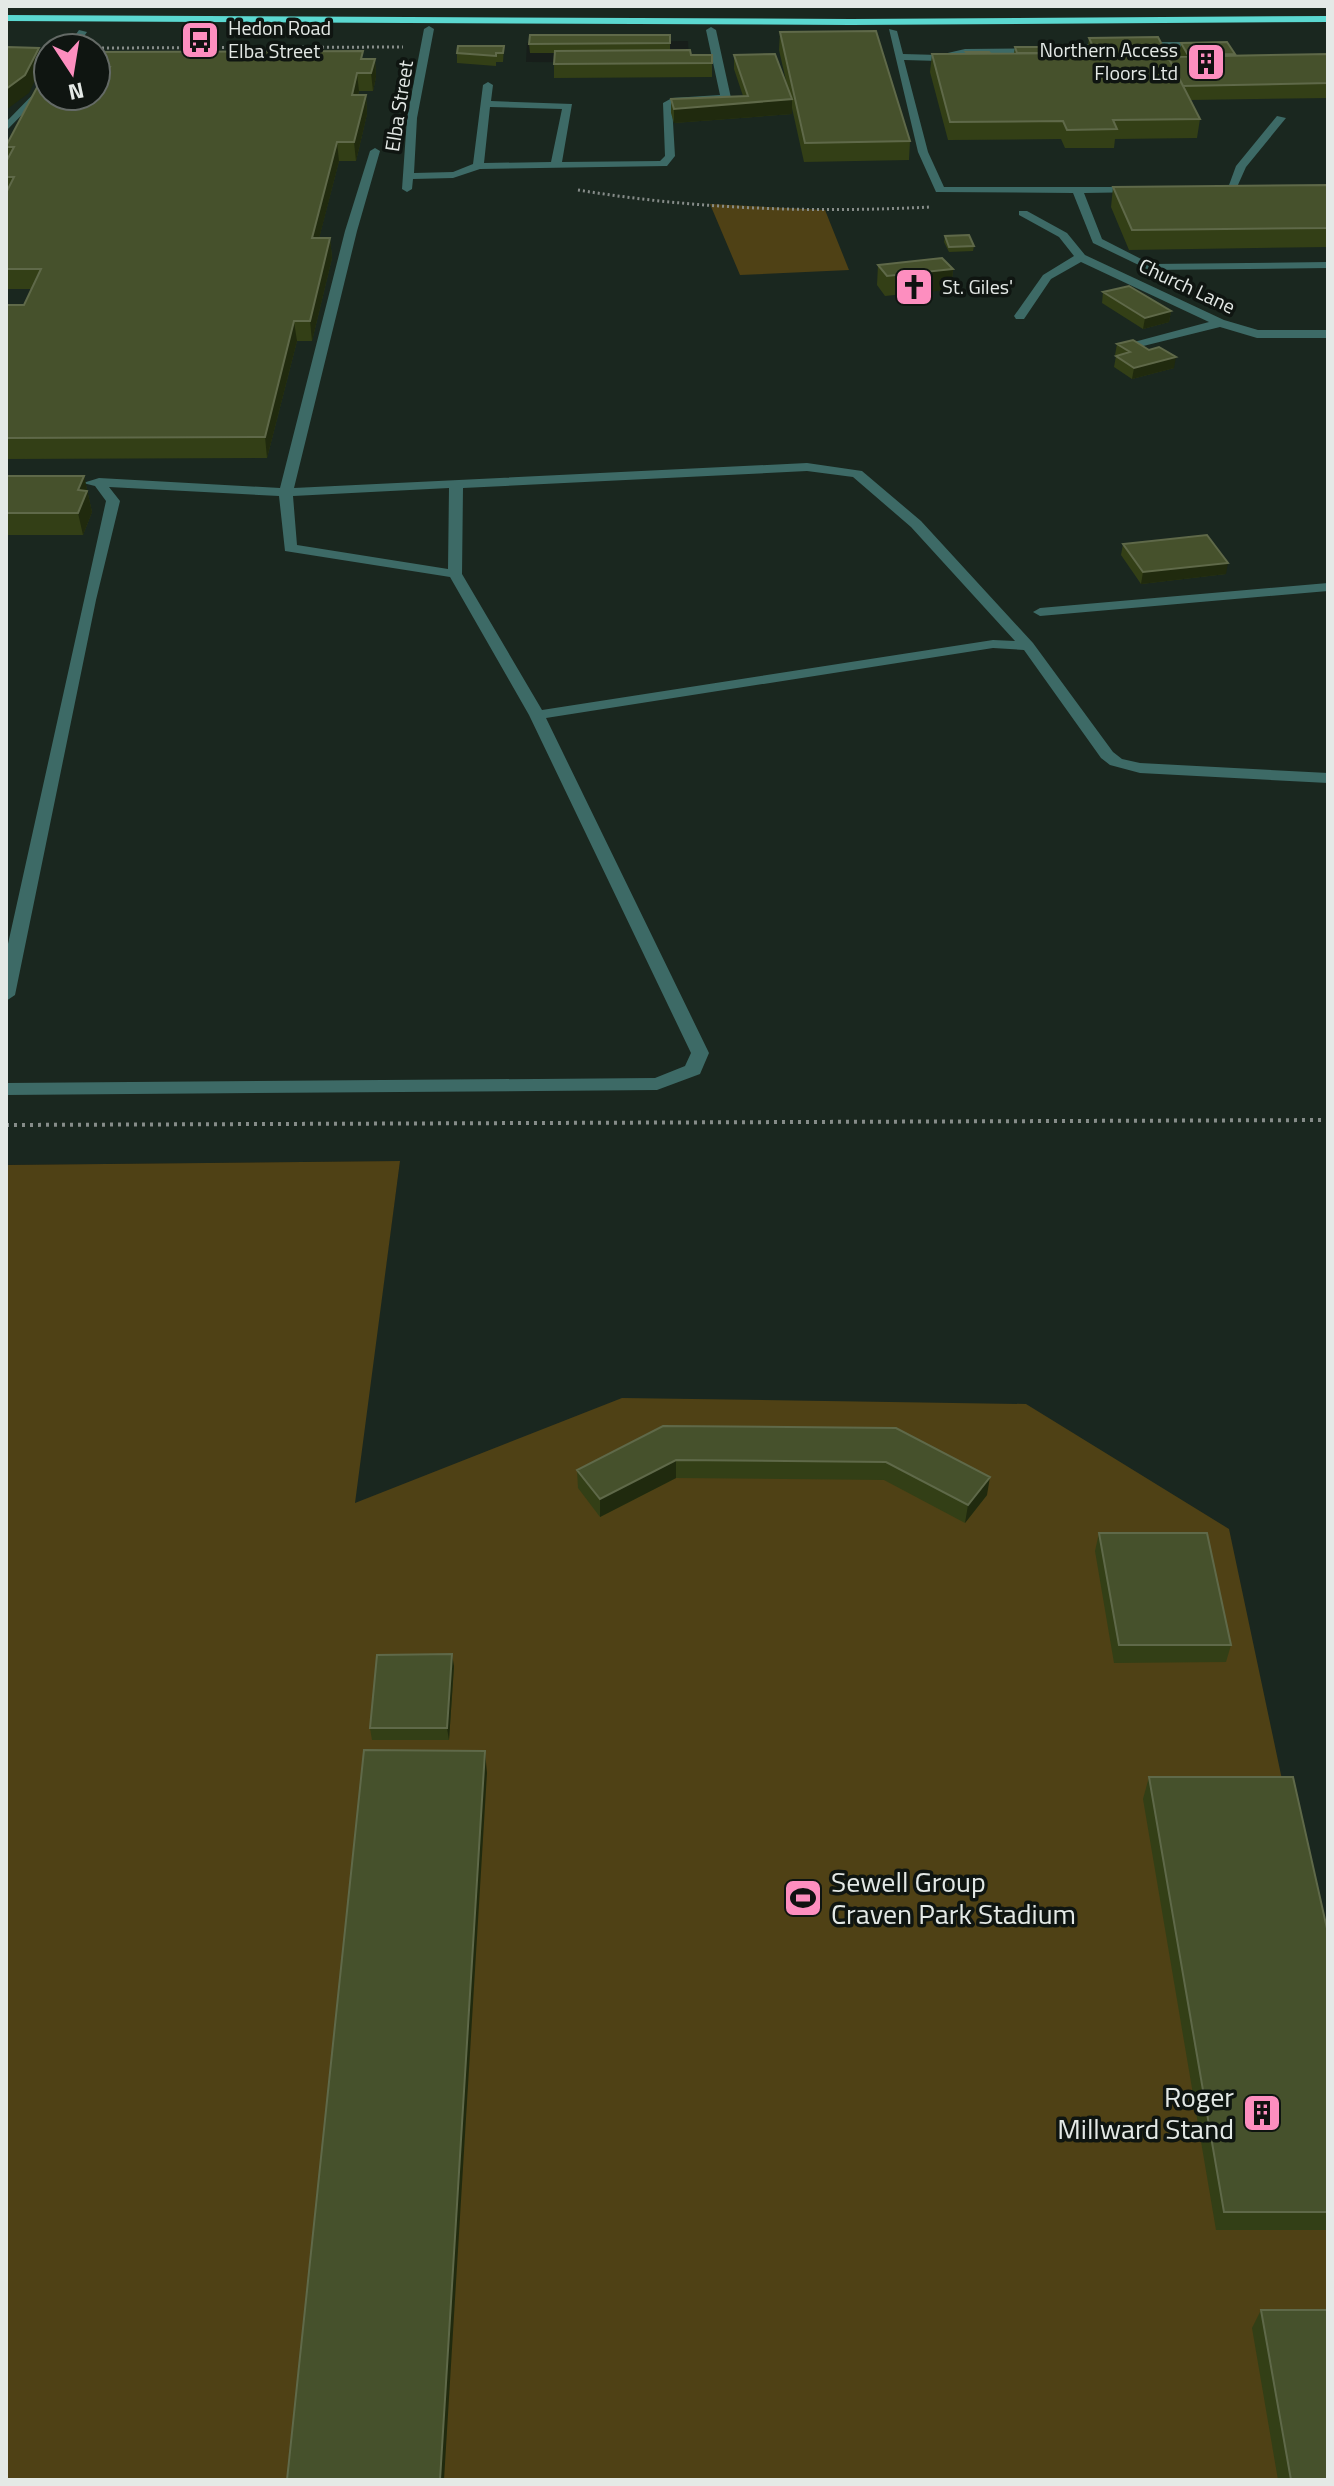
<svg xmlns="http://www.w3.org/2000/svg" width="1334" height="2486" font-family="'Titillium Web',sans-serif">
<rect width="100%" height="100%" fill="#171e1a"/>
<path fill="#1a271f" fill-rule="evenodd" d="M 6,6 L 1328,6 L 1328,2480 L 221,2480 L 400,1161 L 6,1165 ZM 688,41 L 689,63 L 526,62 L 527,43 ZM 48,48 L 96,48 L 96,96 L 48,96 Z"/>
<path fill="#4f4115" d="M 710,204 L 825,210 L 849,270 L 740,275 Z
M 400,1161 L 355,1503 L 622,1398 L 1026,1404 L 1229,1529 L 1328,1997 L 1328,2480 L 6,2480 L 6,1165 Z"/>
<g fill="none" stroke-linecap="round" stroke-linejoin="round">
<path stroke="#868c89" stroke-width="3" stroke-dasharray="2 3" stroke-linecap="butt" d="M 97,48 L 403,47
M 578,190 C 693,209 814,213 930,207"/>
<path stroke="#868c89" stroke-width="4" stroke-dasharray="3 5" stroke-linecap="butt" d="M 6,1125 L 1328,1120"/>
<path fill="#3d6a66" fill-rule="evenodd" d="M 429,26 L 434,29 L 417,118 L 414,173 L 453,172 L 473,164 L 483,85 L 488,82 L 493,85 L 491,101 L 572,104 L 562,162 L 660,161 L 665,156 L 663,103 L 672,98 L 720,95 L 706,30 L 711,27 L 716,30 L 731,98 L 672,106 L 675,156 L 667,166 L 480,169 L 453,178 L 413,179 L 412,189 L 407,192 L 402,189 L 407,118 L 424,29 ZM 490,107 L 562,109 L 551,162 L 484,163 Z
M 889,29 L 897,31 L 903,54 L 939,55 L 965,49 L 1064,48 L 1101,42 L 1211,42 L 1208,47 L 1101,48 L 1064,54 L 965,55 L 939,61 L 904,60 L 928,152 L 944,187 L 1141,187 L 1146,190 L 1145,192 L 1084,193 L 1102,239 L 1151,264 L 1328,262 L 1328,268 L 1149,270 L 1093,243 L 1073,193 L 936,192 L 918,152 Z
M 79,30 L 87,32 L 76,48 L 66,48 Z
M 48,79 L 48,88 L 6,131 L 6,122 Z
M 1277,116 L 1286,118 L 1246,167 L 1233,196 L 1225,196 L 1236,166 Z
M 375,148 L 380,151 L 357,231 L 294,488 L 807,463 L 862,471 L 921,521 L 1033,643 L 1113,752 L 1122,759 L 1140,763 L 1328,773 L 1328,783 L 1140,773 L 1110,765 L 1101,758 L 1024,650 L 993,648 L 546,718 L 709,1053 L 700,1074 L 657,1090 L 6,1095 L 6,1083 L 655,1078 L 685,1066 L 691,1053 L 529,715 L 450,577 L 285,551 L 279,496 L 109,487 L 120,501 L 96,600 L 15,995 L 6,1001 L 6,953 L 106,501 L 95,486 L 83,483 L 99,478 L 280,488 L 345,231 L 370,151 ZM 807,471 L 853,477 L 911,527 L 1015,641 L 993,640 L 542,710 L 462,574 L 463,488 ZM 449,488 L 448,569 L 297,545 L 293,496 Z
M 1019,211 L 1027,211 L 1067,233 L 1085,255 L 1224,320 L 1258,330 L 1328,330 L 1328,338 L 1257,338 L 1220,327 L 1119,352 L 1119,346 L 1209,322 L 1081,262 L 1051,279 L 1024,319 L 1016,319 L 1014,316 L 1043,275 L 1074,256 L 1059,237 L 1019,215 Z
M 1328,583 L 1328,591 L 1040,616 L 1033,612 L 1040,608 Z"/>
<path fill="#5bd8d0" fill-rule="evenodd" d="M 6,15 L 851,19 L 1328,16 L 1328,22 L 851,25 L 6,21 Z"/>
</g>
<path fill="#333f16" d="M 780,32 L 910,141 L 909,160 L 804,162 L 792,108 L 792,114 L 674,123 L 671,113 L 671,99 L 743,96 L 734,69 L 734,55 L 787,85 L 779,50 Z
M 670,35 L 670,50 L 691,55 L 712,63 L 712,77 L 554,78 L 554,53 L 530,53 L 529,44 Z
M 1089,38 L 1168,57 L 1179,56 L 1181,43 L 1235,54 L 1234,55 L 1328,54 L 1328,98 L 1190,100 L 1200,119 L 1197,138 L 1115,139 L 1114,148 L 1065,148 L 1061,139 L 948,140 L 930,72 L 932,54 L 1014,53 L 1015,47 L 1063,53 L 1087,53 Z
M 504,46 L 503,62 L 496,62 L 496,66 L 457,63 L 457,53 Z
M 96,52 L 375,59 L 376,77 L 373,91 L 359,91 L 358,95 L 366,95 L 367,114 L 356,161 L 339,161 L 319,238 L 330,238 L 332,258 L 312,341 L 297,341 L 267,458 L 6,459 L 6,305 L 24,305 L 32,289 L 6,289 L 6,162 L 8,159 L 6,146 L 96,96 Z
M 1328,185 L 1328,247 L 1129,250 L 1111,207 L 1113,187 Z
M 945,236 L 974,246 L 973,251 L 949,252 L 944,242 Z
M 878,265 L 953,269 L 951,289 L 885,296 L 877,285 Z
M 1103,292 L 1171,311 L 1169,322 L 1143,329 L 1102,303 Z
M 1117,344 L 1174,368 L 1132,379 L 1114,367 L 1116,356 L 1117,356 L 1115,355 Z
M 6,476 L 84,476 L 92,512 L 83,535 L 6,535 Z
M 1123,544 L 1226,574 L 1141,584 L 1121,555 Z
M 896,1428 L 987,1495 L 965,1523 L 884,1480 L 676,1478 L 600,1517 L 578,1488 L 577,1470 Z
M 1099,1533 L 1231,1645 L 1226,1662 L 1114,1663 L 1095,1551 Z
M 454,1666 L 449,1740 L 372,1740 L 370,1728 Z
M 1149,1777 L 1328,1933 L 1328,2230 L 1216,2230 L 1143,1799 Z
M 1261,2310 L 1328,2480 L 1278,2480 L 1252,2328 Z"/>
<path fill="#202a0e" d="M 39,48 L 42,66 L 29,93 L 6,110 L 6,89 Z
M 375,59 L 376,77 L 373,91 L 371,73 Z
M 357,73 L 359,91 L 353,114 L 352,95 Z
M 366,95 L 367,114 L 356,161 L 354,142 Z
M 792,99 L 792,114 L 674,123 L 674,109 Z
M 337,142 L 339,161 L 314,258 L 312,238 Z
M 330,238 L 332,258 L 312,341 L 310,321 Z
M 953,269 L 951,289 L 907,295 L 909,275 Z
M 1171,311 L 1169,322 L 1143,329 L 1145,318 Z
M 294,321 L 297,341 L 267,458 L 265,437 Z
M 1176,357 L 1174,368 L 1132,379 L 1134,368 Z
M 84,476 L 92,512 L 83,535 L 78,513 L 78,490 Z
M 1228,563 L 1226,574 L 1141,584 L 1143,572 Z
M 676,1460 L 676,1478 L 600,1517 L 600,1499 Z
M 990,1477 L 987,1495 L 965,1523 L 968,1505 Z
M 452,1654 L 454,1666 L 449,1740 L 447,1728 Z
M 485,1751 L 487,1773 L 444,2480 L 440,2480 Z"/>
<path fill="#46512c" stroke="#5f6949" stroke-width="2" d="M 876,31 L 910,141 L 805,143 L 780,32 Z
M 530,35 L 670,35 L 670,43 L 529,44 Z
M 1158,37 L 1200,119 L 1113,120 L 1117,129 L 1067,130 L 1063,121 L 950,122 L 932,54 L 1096,53 L 1089,38 Z
M 1227,42 L 1235,54 L 1188,55 L 1181,43 Z
M 458,46 L 504,46 L 503,53 L 496,53 L 496,56 L 457,53 Z
M 7,47 L 39,48 L 25,75 L 6,89 L 6,49 Z
M 1015,47 L 1061,47 L 1063,53 L 1017,53 Z
M 690,50 L 691,55 L 712,55 L 712,63 L 554,64 L 555,51 Z
M 363,51 L 361,59 L 375,59 L 371,73 L 357,73 L 352,95 L 366,95 L 354,142 L 337,142 L 312,238 L 330,238 L 310,321 L 294,321 L 265,437 L 6,438 L 6,305 L 24,305 L 41,269 L 6,269 L 6,193 L 14,177 L 6,177 L 6,162 L 14,147 L 6,147 L 6,146 L 42,78 L 48,78 L 48,96 L 96,96 L 96,73 L 107,73 L 110,67 L 96,67 L 96,52 Z
M 966,52 L 989,52 L 990,53 L 967,53 Z
M 775,54 L 792,99 L 674,109 L 671,99 L 748,96 L 734,55 Z
M 1328,54 L 1328,83 L 1183,86 L 1168,57 Z
M 1328,185 L 1328,228 L 1132,230 L 1113,187 Z
M 969,235 L 974,246 L 949,247 L 945,236 Z
M 942,258 L 953,269 L 887,276 L 878,265 Z
M 1129,286 L 1171,311 L 1145,318 L 1103,292 Z
M 1133,340 L 1149,350 L 1159,347 L 1176,357 L 1134,368 L 1116,356 L 1130,352 L 1117,344 Z
M 6,476 L 84,476 L 78,490 L 87,491 L 78,513 L 6,513 Z
M 1207,535 L 1228,563 L 1143,572 L 1123,544 Z
M 663,1426 L 896,1428 L 990,1477 L 968,1505 L 886,1462 L 676,1460 L 600,1499 L 577,1470 Z
M 1099,1533 L 1207,1533 L 1231,1645 L 1119,1645 Z
M 452,1654 L 447,1728 L 370,1728 L 377,1655 Z
M 364,1750 L 485,1751 L 440,2480 L 287,2480 Z
M 1149,1777 L 1293,1777 L 1328,1933 L 1328,2212 L 1224,2212 Z
M 1261,2310 L 1328,2310 L 1328,2480 L 1291,2480 Z"/>
<defs>
<g id="bus-square" transform="scale(2)"><rect x="-9" y="-9" width="18" height="18" rx="4" fill="#fd8ebf" stroke="#0f1511"/><path d="M-5-6H5V4H4V6H2V4H-2V6H-4V4H-5ZM-3.5-4V0h7V-4ZM-3.5 1.2v1.5H-2V1.2ZM2 1.2v1.5H3.5V1.2Z" fill="#111"/></g>
<g id="building-square" transform="scale(2)"><rect x="-9" y="-9" width="18" height="18" rx="4" fill="#fd8ebf" stroke="#0f1511"/><path d="M-4-6H4V6H1V3H-1V6H-4ZM-2.5-4.3h1.7v1.8h-1.7ZM.8-4.3h1.7v1.8H.8ZM-2.5-1h1.7V.8h-1.7ZM.8-1h1.7V.8H.8Z" fill="#111"/></g>
<g id="church-square" transform="scale(2)"><rect x="-9" y="-9" width="18" height="18" rx="4" fill="#fd8ebf" stroke="#0f1511"/><path d="M-1.2-6h2.4v3.5h3.3v2.4h-3.3V6h-2.4V-.1h-3.3v-2.4h3.3Z" fill="#111"/></g>
<g id="stadium-square" transform="scale(2)"><rect x="-9" y="-9" width="18" height="18" rx="4" fill="#fd8ebf" stroke="#0f1511"/><path d="M0-5a6.5 5 0 1 0 0 10a6.5 5 0 1 0 0-10ZM-3.5-1.8h7v3.6h-7Z" fill="#111"/></g>
</defs>
<g fill-rule="evenodd">
<use href="#bus-square" x="200" y="40"/>
<use href="#building-square" x="1206" y="62"/>
<use href="#church-square" x="914" y="287"/>
<use href="#stadium-square" x="803" y="1898"/>
<use href="#building-square" x="1262" y="2113"/>
</g>
<g text-anchor="middle" stroke-width="7" stroke-linejoin="round" paint-order="stroke">
<g font-size="20" fill="#e4e9e6" stroke="#0f1511" text-anchor="start">
<text x="228" y="35">Hedon Road<tspan x="228" dy="23">Elba Street</tspan></text>
<text x="1178" y="57" text-anchor="end">Northern Access<tspan x="1178" dy="23">Floors Ltd</tspan></text>
<text x="942" y="294">St. Giles'</text>
</g>
<g font-size="20" fill="#e4e9e6" stroke="#0f1511">
<text transform="translate(399 106) rotate(-81)" y="7">Elba Street</text>
<text transform="translate(1187 286) rotate(25)" y="7">Church Lane</text>
</g>
<g font-size="28" fill="#e4e9e6" stroke="#0f1511" text-anchor="start">
<text x="831" y="1892">Sewell Group<tspan x="831" dy="32">Craven Park Stadium</tspan></text>
<text x="1234" y="2107" text-anchor="end">Roger<tspan x="1234" dy="32">Millward Stand</tspan></text>
</g>
</g>
<rect width="1334" height="2486" fill="none" stroke="#e4e9e6" stroke-width="16"/>
<g transform="translate(72 72) rotate(168)"><circle r="38" fill="#0f1511" stroke="#646a66" stroke-width="2"/>
<path d="M0-6L14 30L0 20L-14 30Z" fill="#fd8ebf"/>
<text y="-12" font-size="22" font-weight="bold" text-anchor="middle" fill="#e4e9e6">N</text>
</g>
</svg>
